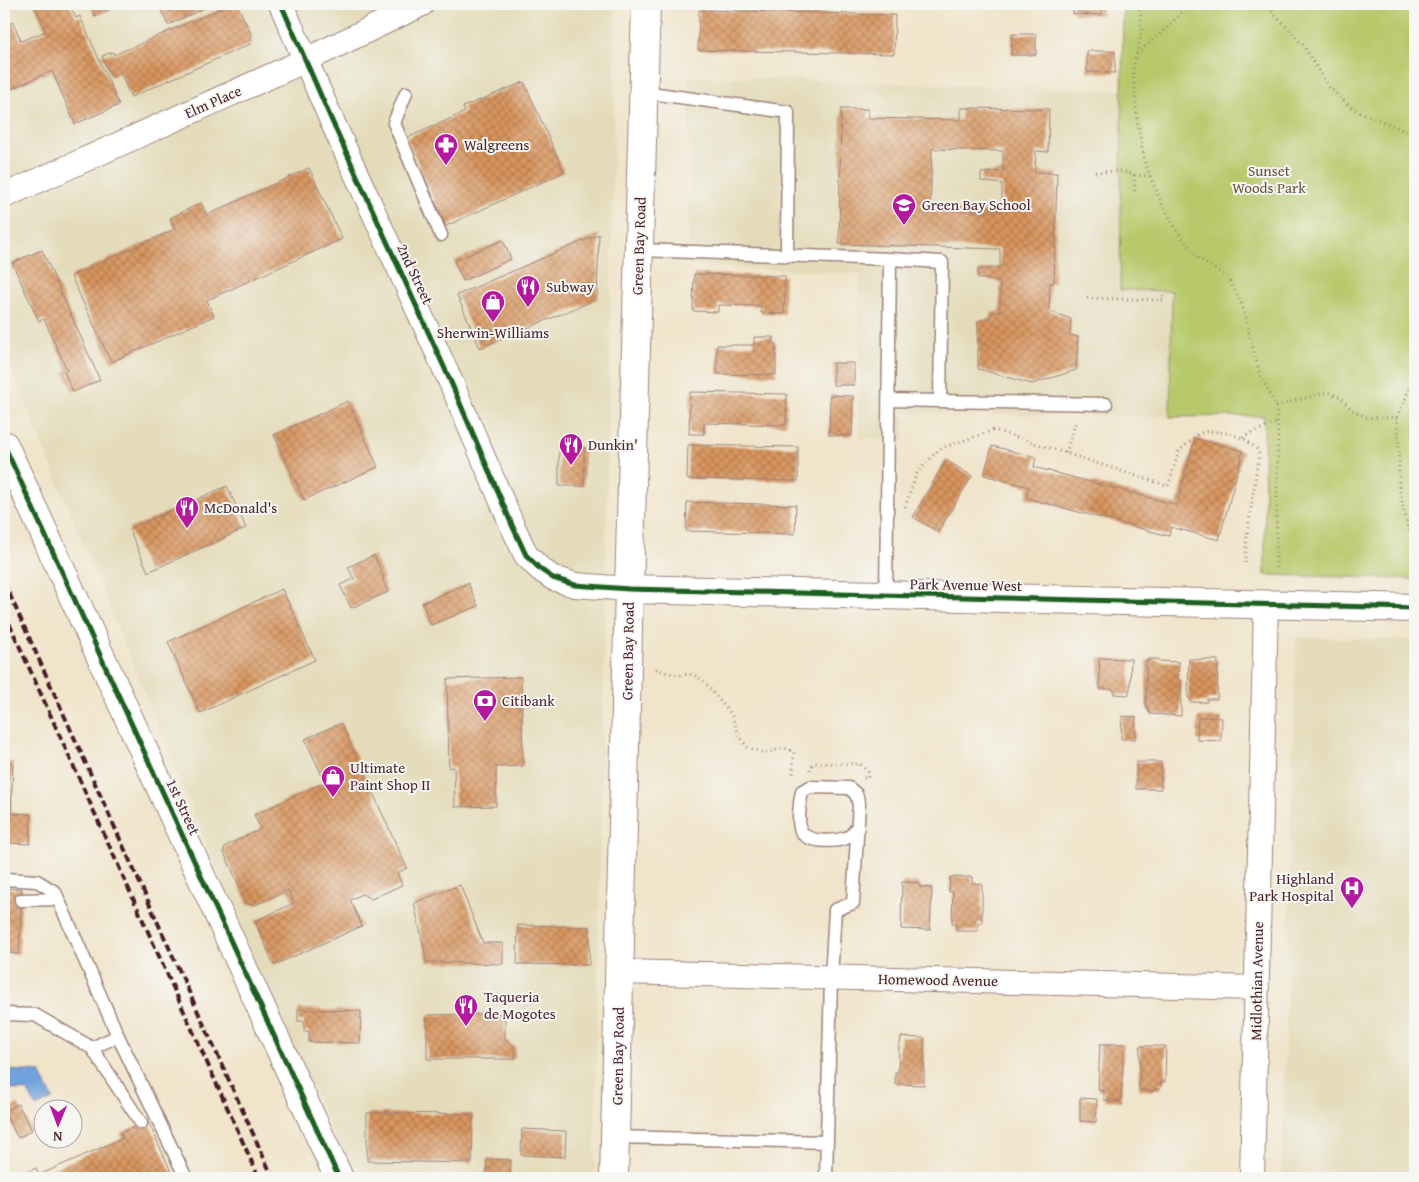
<svg xmlns="http://www.w3.org/2000/svg" width="1419" height="1182" font-family="'Gentium Book Plus',serif">
<defs>
<pattern id="building-cross-hatch" width="8" height="8" patternUnits="userSpaceOnUse" patternTransform="scale(1.25)"><rect width="8" height="8" fill="#d9965f"/><path d="M0 0l8 8M0 8l8-8" fill="none" stroke="#b27a4f"/></pattern>
</defs>
<rect width="100%" height="100%" fill="#f6f6f2"/>
<filter id="ink" filterUnits="userSpaceOnUse"><feTurbulence type="fractalNoise" baseFrequency=".02" numOctaves="2"/><feDisplacementMap in="SourceGraphic" scale="10" xChannelSelector="R" yChannelSelector="G"/><feConvolveMatrix kernelMatrix="1 2 1 2 8 2 1 2 1" color-interpolation-filters="sRGB"/></filter>
<filter id="wash" filterUnits="userSpaceOnUse"><feTurbulence type="fractalNoise" baseFrequency=".0096" numOctaves="4" result="noise"/><feDisplacementMap in="SourceGraphic" scale="20" xChannelSelector="R" yChannelSelector="G"/><feGaussianBlur stdDeviation="1.12" result="paint"/><feColorMatrix in="noise" values="0 0 0 0 0 0 0 0 0 0 0 0 0 0 0 0 0 1.4 0 .05"/><feComposite in="paint" operator="in"/></filter>
<g filter="url(#wash)">
<rect width="100%" height="100%" fill="#f0e4ca"/>
<path fill="#e4dbba" d="M 4,4 L 616,4 L 594,1178 L 354,1178 L 249,949 L 4,350 Z
M 689,76 L 1122,91 L 1120,290 L 1172,291 L 1170,417 L 904,413 L 904,441 L 859,438 L 859,274 L 688,265 Z
M 1296,637 L 1415,640 L 1415,1178 L 1282,1178 Z"/>
<path fill="#b8c96c" stroke="#81744c" d="M 1123,4 L 1415,4 L 1415,579 L 1265,575 L 1264,416 L 1170,417 L 1172,291 L 1120,290 Z"/>
<path fill="#71a2db" stroke="#5e6083" d="M 9,1070 L 40,1072 L 53,1099 L 36,1107 L 28,1091 L 9,1089 Z"/>
<g id="blocks">
<path fill="url(#building-cross-hatch)" fill-rule="evenodd" d="M 34,4 L 69,4 L 76,18 L 80,16 L 119,105 L 75,124 L 52,71 L 4,92 L 4,26 L 13,22 L 21,41 L 46,31 Z
M 90,4 L 122,4 L 95,16 Z
M 158,4 L 206,4 L 207,7 L 168,25 Z
M 231,4 L 237,4 L 252,36 L 250,44 L 131,97 L 120,72 L 111,77 L 102,56 L 113,52 L 114,55 Z
M 971,4 L 1001,4 L 1001,8 L 971,7 Z
M 1073,4 L 1102,4 L 1102,15 L 1073,14 Z
M 699,10 L 895,15 L 894,54 L 698,50 Z
M 1012,34 L 1036,34 L 1036,55 L 1011,55 Z
M 1087,51 L 1115,51 L 1115,73 L 1087,72 Z
M 524,82 L 564,172 L 446,226 L 407,138 L 465,112 L 463,107 Z
M 961,108 L 1049,109 L 1048,152 L 1036,151 L 1035,172 L 1057,173 L 1054,283 L 1050,283 L 1049,311 L 1071,319 L 1070,335 L 1078,337 L 1076,370 L 1032,384 L 978,369 L 978,321 L 991,318 L 991,313 L 1000,311 L 1000,282 L 978,278 L 978,270 L 1000,267 L 1000,249 L 839,244 L 841,109 L 868,109 L 868,118 L 961,120 ZM 932,149 L 1003,151 L 1003,171 L 981,173 L 981,181 L 1002,184 L 1002,212 L 930,210 Z
M 309,168 L 342,239 L 207,300 L 214,316 L 111,362 L 71,276 L 175,229 L 170,218 L 201,203 L 207,215 Z
M 599,234 L 597,299 L 480,348 L 457,295 Z
M 503,240 L 511,259 L 463,281 L 454,261 Z
M 42,250 L 100,380 L 73,392 L 64,372 L 67,370 L 44,319 L 39,321 L 12,263 Z
M 694,274 L 785,276 L 784,314 L 761,313 L 761,306 L 718,305 L 718,312 L 693,311 Z
M 754,337 L 773,337 L 773,343 L 776,343 L 776,375 L 717,374 L 717,345 L 754,345 Z
M 833,363 L 854,363 L 854,385 L 833,385 Z
M 690,392 L 787,394 L 786,425 L 704,423 L 704,434 L 689,434 Z
M 830,395 L 853,396 L 852,436 L 829,435 Z
M 348,401 L 378,467 L 304,500 L 274,435 Z
M 1195,438 L 1243,451 L 1219,540 L 1171,527 L 1169,536 L 1026,498 L 1029,487 L 984,475 L 992,446 L 1036,457 L 1034,467 L 1177,505 Z
M 688,445 L 798,447 L 798,481 L 687,479 Z
M 559,447 L 584,447 L 584,486 L 559,486 Z
M 946,460 L 972,476 L 938,532 L 913,517 Z
M 227,486 L 246,528 L 148,572 L 129,529 Z
M 687,502 L 796,505 L 795,534 L 686,531 Z
M 374,555 L 384,578 L 382,579 L 388,592 L 351,608 L 340,585 L 354,579 L 348,567 Z
M 468,583 L 478,606 L 431,625 L 422,603 Z
M 282,589 L 315,660 L 200,713 L 168,642 Z
M 1099,658 L 1131,659 L 1130,689 L 1129,690 L 1129,695 L 1114,694 L 1114,689 L 1100,689 Z
M 1149,659 L 1158,659 L 1158,661 L 1179,662 L 1178,680 L 1181,680 L 1181,716 L 1150,714 L 1146,705 L 1146,661 L 1149,661 Z
M 1189,659 L 1218,660 L 1217,699 L 1207,699 L 1207,702 L 1190,702 L 1190,698 L 1188,698 Z
M 521,677 L 523,766 L 496,767 L 496,806 L 455,807 L 454,767 L 449,768 L 447,679 Z
M 1122,716 L 1136,717 L 1135,739 L 1121,739 Z
M 1198,717 L 1222,718 L 1221,741 L 1197,740 Z
M 341,723 L 407,868 L 397,873 L 402,885 L 371,899 L 362,894 L 350,900 L 362,926 L 274,965 L 255,921 L 294,903 L 288,890 L 255,905 L 248,904 L 224,853 L 224,848 L 227,845 L 261,829 L 254,815 L 325,782 L 305,739 Z
M 4,762 L 13,762 L 11,813 L 31,814 L 30,844 L 4,843 Z
M 1136,762 L 1161,762 L 1161,789 L 1136,789 Z
M 950,877 L 972,877 L 972,883 L 982,884 L 982,923 L 978,923 L 978,931 L 956,931 L 956,924 L 952,924 L 953,892 L 949,892 Z
M 902,882 L 919,883 L 920,887 L 932,888 L 930,930 L 901,929 Z
M 460,885 L 483,943 L 503,943 L 503,964 L 427,962 L 414,903 Z
M 4,888 L 22,889 L 19,954 L 4,953 Z
M 518,925 L 590,927 L 589,965 L 517,964 Z
M 298,1009 L 361,1011 L 360,1043 L 309,1042 L 309,1031 L 304,1031 L 304,1021 L 298,1021 Z
M 505,1014 L 505,1039 L 515,1047 L 515,1059 L 427,1059 L 427,1015 Z
M 901,1037 L 924,1038 L 924,1085 L 895,1084 L 895,1072 L 898,1072 L 899,1044 L 900,1044 Z
M 1100,1044 L 1124,1044 L 1121,1101 L 1104,1100 L 1104,1091 L 1098,1090 Z
M 1140,1046 L 1166,1046 L 1165,1082 L 1161,1082 L 1160,1089 L 1154,1089 L 1154,1091 L 1139,1090 Z
M 1080,1098 L 1097,1099 L 1096,1122 L 1080,1121 Z
M 18,1104 L 32,1130 L 18,1138 L 4,1112 Z
M 367,1113 L 473,1114 L 472,1163 L 367,1161 Z
M 148,1121 L 174,1178 L 14,1178 L 36,1168 L 39,1175 L 123,1138 L 120,1133 Z
M 522,1129 L 566,1131 L 565,1157 L 521,1155 Z
M 487,1159 L 511,1160 L 510,1178 L 486,1178 Z"/>
</g>
</g>
<g filter="url(#ink)">
<use href="#blocks" fill-opacity="0" stroke="#9d827a" stroke-width="1"/>
<g fill="none" stroke-linecap="round" stroke-linejoin="round">
<g stroke="#9d827a" stroke-width="15">
<path id="lane" d="M 643,92 L 788,112 L 787,256
M 406,93 L 394,123 L 441,235
M 639,250 L 890,259 L 886,595
M 888,400 L 940,401 L 942,262 L 890,259
M 940,401 L 1106,404
M 4,879 L 37,881 L 55,892 L 118,1036 L 186,1178
M 21,900 L 58,899
M 4,1014 L 35,1015 L 92,1048 L 141,1123
M 92,1048 L 118,1036
M 616,1137 L 827,1142
M 826,1178 L 831,978 L 835,910 L 853,903 L 859,804 L 856,794 L 849,788 L 810,787 L 802,791 C 800,800 797,823 801,831 C 807,843 835,842 846,838 C 851,836 854,832 857,827"/>
</g>
<g stroke="#9d827a" stroke-width="26">
<path id="street" d="M 281,4 L 332,121 L 450,380 L 512,525 L 526,555 L 540,569 L 553,578 L 575,585 L 629,589
M 4,196 L 306,60 L 422,4
M 620,972 L 1257,988
M 1252,1178 L 1266,605"/>
</g>
<g stroke="#9d827a" stroke-width="30">
<path id="secondary" d="M 4,445 L 339,1178
M 629,589 L 1415,608
M 614,1178 L 629,589 L 646,4"/>
</g>
<path stroke="#9d827a" stroke-width="3" stroke-dasharray="1 4" stroke-linecap="butt" d="M 1140,4 L 1142,31 L 1133,69 L 1137,118 L 1145,163 L 1161,202 L 1177,231 L 1198,258 L 1228,278 L 1241,302 L 1260,375 L 1276,406 L 1278,433 L 1276,569
M 1265,4 L 1303,45 L 1328,86 L 1353,109 L 1415,135
M 1137,54 L 1172,23 L 1189,4
M 1095,172 L 1121,171 L 1134,175 L 1150,176
M 1134,175 L 1135,195
M 1087,298 L 1163,300 L 1164,291
M 1415,375 L 1397,418 L 1399,443 L 1399,488 L 1408,528 L 1415,538
M 1276,406 L 1328,392 L 1340,397 L 1352,410 L 1366,417 L 1397,418
M 1243,438 L 1245,435 L 1277,423
M 1066,453 L 1076,420
M 905,507 L 917,473 L 939,449 L 994,430 L 1168,486 L 1179,451 L 1200,433 L 1209,431 L 1227,433 L 1243,438 L 1256,448 L 1259,454 L 1247,535 L 1245,566
M 656,669 L 668,673 L 680,675 L 689,674 L 698,677 L 705,683 L 731,714 L 740,737 L 747,747 L 764,753 L 785,748 L 794,752 L 793,775 L 795,775
M 810,770 L 810,768 L 814,763 L 860,764 L 868,772 L 868,778 L 863,778"/>
<use href="#lane" stroke="#fff" stroke-width="12"/>
<use href="#street" stroke="#fff" stroke-width="24"/>
<use href="#secondary" stroke="#fff" stroke-width="28"/>
<path stroke="#4a1f2b" stroke-width="4" stroke-dasharray="8 4" stroke-linecap="butt" d="M 4,582 L 273,1178
M 4,612 L 259,1178"/>
<g stroke="#f6f6f2" stroke-width="8">
<path id="cycleway" d="M 281,4 L 332,121 L 450,380 L 512,525 L 526,555 L 540,569 L 553,578 L 575,585 L 629,589 L 1415,608
M 4,445 L 339,1178"/>
</g>
<use href="#cycleway" stroke="#1b5e20" stroke-width="5"/>
</g>
</g>
<defs>
<g id="pharmacy-pin" transform="scale(1.25)"><path d="M0 17L-7.5 6A9.5 9.5 0 1 1 7.5 6Z" fill="#b5179e" stroke="#f6f6f2"/><path d="M-2-6h4v4h4v4h-4v4h-4v-4h-4v-4h4Z" fill="#fff"/></g>
<g id="school-pin" transform="scale(1.25)"><path d="M0 17L-7.5 6A9.5 9.5 0 1 1 7.5 6Z" fill="#b5179e" stroke="#f6f6f2"/><path d="M0-5L7-2L0 1L-7-2ZM-4 1L0 2.5L4 1V4Q0 6-4 4Z" fill="#fff"/></g>
<g id="restaurant-pin" transform="scale(1.25)"><path d="M0 17L-7.5 6A9.5 9.5 0 1 1 7.5 6Z" fill="#b5179e" stroke="#f6f6f2"/><path d="M-5-6h1v4h1v-4h1v4h1v-4h1v5L-1.5 .5V6h-2V.5L-5-1ZM5-6V6H3V1.5H1.5Q1.5-4 5-6Z" fill="#fff"/></g>
<g id="shop-pin" transform="scale(1.25)"><path d="M0 17L-7.5 6A9.5 9.5 0 1 1 7.5 6Z" fill="#b5179e" stroke="#f6f6f2"/><path d="M-5-2.5h2.3a2.7 3.5 0 0 1 5.4 0H5L5.5 6h-11ZM-1.5-2.5h3a1.5 2.3 0 0 0-3 0Z" fill="#fff"/></g>
<g id="bank-pin" transform="scale(1.25)"><path d="M0 17L-7.5 6A9.5 9.5 0 1 1 7.5 6Z" fill="#b5179e" stroke="#f6f6f2"/><path d="M-6-4H6V4H-6ZM0-2.3a2.3 2.3 0 1 0 0 4.6a2.3 2.3 0 1 0 0-4.6Z" fill="#fff"/></g>
<g id="hospital-pin" transform="scale(1.25)"><path d="M0 17L-7.5 6A9.5 9.5 0 1 1 7.5 6Z" fill="#b5179e" stroke="#f6f6f2"/><path d="M-5-5h3v3.5h4V-5h3V5h-3V1.5h-4V5h-3Z" fill="#fff"/></g>
</defs>
<g fill-rule="evenodd">
<use href="#pharmacy-pin" x="446" y="145"/>
<use href="#school-pin" x="904" y="205"/>
<use href="#restaurant-pin" x="528" y="287"/>
<use href="#shop-pin" x="493" y="302"/>
<use href="#restaurant-pin" x="571" y="445"/>
<use href="#restaurant-pin" x="187" y="508"/>
<use href="#bank-pin" x="485" y="701"/>
<use href="#shop-pin" x="333" y="777"/>
<use href="#hospital-pin" x="1352" y="888"/>
<use href="#restaurant-pin" x="466" y="1006"/>
</g>
<g text-anchor="middle" stroke-width="4" stroke-linejoin="round" paint-order="stroke">
<g font-size="15" fill="#4a1f2b" stroke="#f6f6f2">
<text transform="translate(213 102) rotate(-24)" y="5">Elm Place</text>
<text transform="translate(639 246) rotate(-88)" y="5">Green Bay Road</text>
<text transform="translate(415 274) rotate(65)" y="5">2nd Street</text>
<text transform="translate(966 585) rotate(1)" y="5">Park Avenue West</text>
<text transform="translate(628 651) rotate(-89)" y="5">Green Bay Road</text>
<text transform="translate(183 807) rotate(65)" y="5">1st Street</text>
<text transform="translate(938 980) rotate(1)" y="5">Homewood Avenue</text>
<text transform="translate(1257 981) rotate(-89)" y="5">Midlothian Avenue</text>
<text transform="translate(618 1056) rotate(-89)" y="5">Green Bay Road</text>
</g>
<g font-size="15" fill="#4a1f2b" stroke="#f6f6f2" text-anchor="start">
<text x="464" y="150">Walgreens</text>
<text x="922" y="210">Green Bay School</text>
<text x="546" y="292">Subway</text>
<text x="493" y="338" text-anchor="middle">Sherwin-Williams</text>
<text x="588" y="450">Dunkin'</text>
<text x="204" y="513">McDonald's</text>
<text x="502" y="706">Citibank</text>
<text x="350" y="773">Ultimate<tspan x="350" dy="17">Paint Shop II</tspan></text>
<text x="1334" y="884" text-anchor="end">Highland<tspan x="1334" dy="17">Park Hospital</tspan></text>
<text x="484" y="1002">Taqueria<tspan x="484" dy="17">de Mogotes</tspan></text>
</g>
<g font-size="15" fill="#6b523e" stroke="#f6f6f2">
<text x="1269" y="176">Sunset<tspan x="1269" dy="17">Woods Park</tspan></text>
</g>
</g>
<rect width="1419" height="1182" fill="none" stroke="#f6f6f2" stroke-width="20"/>
<g transform="translate(58 1124) rotate(181)"><circle r="24" fill="#f6f6f2" stroke="#b1a0a2"/>
<path d="M0-4L9 19L0 12L-9 19Z" fill="#b5179e"/>
<text y="-8" font-size="14" font-weight="bold" text-anchor="middle" fill="#4a1f2b">N</text>
</g>
</svg>
